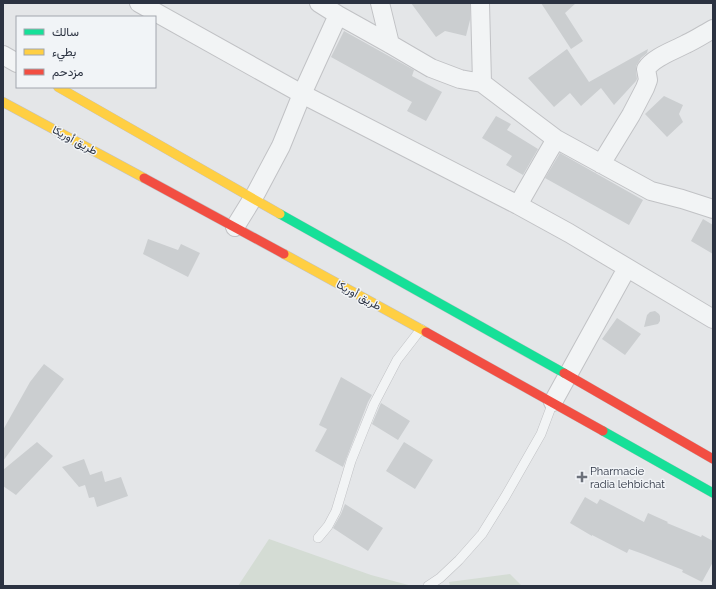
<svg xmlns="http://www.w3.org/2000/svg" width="716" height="589" font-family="Raleway,Vazirmatn,sans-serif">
<rect width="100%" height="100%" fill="#e4e6e8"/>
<path fill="#d4dcd4" d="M 269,539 L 371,575 L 412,586 L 238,586 Z
M 510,574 L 522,586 L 450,586 L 449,582 Z"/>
<path fill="#cbced0" d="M 411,3 L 470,3 L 470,20 L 466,36 L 445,31 L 436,37 Z
M 541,3 L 576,3 L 565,13 L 583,41 L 571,49 Z
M 344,31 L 414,70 L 412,76 L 442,92 L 426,121 L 407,111 L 412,102 L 331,57 Z
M 567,49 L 589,82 L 648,49 L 647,53 L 641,58 L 636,66 L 636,71 L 637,79 L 636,81 L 614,105 L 601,88 L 581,106 L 570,93 L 554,107 L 528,78 Z
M 664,96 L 683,105 L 679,114 L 683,122 L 667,137 L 645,114 Z
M 496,116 L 511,124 L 507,130 L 538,149 L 523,175 L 506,165 L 512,156 L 482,138 Z
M 560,153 L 643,200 L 629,225 L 545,178 Z
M 703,219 L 713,225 L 713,254 L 691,241 Z
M 148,239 L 178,250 L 181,244 L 200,253 L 188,277 L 143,254 Z
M 655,311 L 659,314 L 660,316 L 660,321 L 658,324 L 644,327 L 647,315 L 650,312 Z
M 617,318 L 641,334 L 625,355 L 602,339 Z
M 44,364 L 64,379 L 3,461 L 3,430 L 30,382 Z
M 341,377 L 372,395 L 368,402 L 343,467 L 315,451 L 327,429 L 319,425 Z
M 381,403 L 410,421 L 398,440 L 372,424 Z
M 37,442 L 53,456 L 16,495 L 3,486 L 3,470 Z
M 404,442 L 433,460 L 415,489 L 386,471 Z
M 84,459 L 90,475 L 102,471 L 105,482 L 121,477 L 128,496 L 97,507 L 94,497 L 89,498 L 85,485 L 79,487 L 62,467 Z
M 585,497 L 597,504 L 600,499 L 644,522 L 648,513 L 668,522 L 667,523 L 701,537 L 702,535 L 713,541 L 713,562 L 702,582 L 682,572 L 683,570 L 643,554 L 629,549 L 627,553 L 592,535 L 592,536 L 570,523 Z
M 345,504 L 383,528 L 368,551 L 333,528 L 341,514 Z"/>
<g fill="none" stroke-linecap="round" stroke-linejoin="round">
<g stroke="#c1c2c5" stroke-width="10">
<path id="lane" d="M 318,538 L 328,526 L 336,511 L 351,461 L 374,404 L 397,360 L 421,329
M 428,586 L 440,578 L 459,560 L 482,534 L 505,497 L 541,434 L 553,402"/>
</g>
<g stroke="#c1c2c5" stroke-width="20">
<path id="street" d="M 139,3 L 302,94 L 518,205 L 569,233 L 713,319
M 319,3 L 338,15 L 390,44 L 431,68 L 460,79 L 482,83
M 380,3 L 390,44
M 480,3 L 482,83 L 556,139 L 546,156 L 518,205
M 3,55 L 17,63
M 556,139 L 651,191 L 682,199 L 713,209
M 601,164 L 631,115 L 645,88 L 648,80 L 646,69 C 654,57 673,51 686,44 C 695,40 704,34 713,29
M 235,227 L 256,193 L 281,146 L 302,94 L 338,15
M 553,402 L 627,268"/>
</g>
<g stroke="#c1c2c5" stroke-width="10">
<path id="fast" d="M 280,214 L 564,373
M 603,431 L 713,493"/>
</g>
<g stroke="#c1c2c5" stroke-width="10">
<path id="slow" d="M 58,87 L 280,214
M 3,102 L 144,178
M 284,254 L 426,332"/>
</g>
<g stroke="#c1c2c5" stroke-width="10">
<path id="jam" d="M 144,178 L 284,254
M 426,332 L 603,431
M 564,373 L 713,459"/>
</g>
<use href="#lane" stroke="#f2f4f5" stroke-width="9"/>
<use href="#street" stroke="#f2f4f5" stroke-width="18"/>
<use href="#fast" stroke="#16e098" stroke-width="9"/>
<use href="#slow" stroke="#ffcf43" stroke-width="9"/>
<use href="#jam" stroke="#f24e42" stroke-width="9"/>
</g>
<path fill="#6c717b" stroke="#f1f4f7" stroke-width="1.5" d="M580 471h4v4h4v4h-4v4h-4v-4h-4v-4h4z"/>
<g text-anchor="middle" stroke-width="3" stroke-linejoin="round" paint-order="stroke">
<g font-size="11" fill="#2b3241" stroke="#f1f4f7">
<text transform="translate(75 140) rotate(28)" y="4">طريق أوريكا</text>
<text transform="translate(359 295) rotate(29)" y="4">طريق أوريكا</text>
</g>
<g font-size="11" fill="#2b3241" stroke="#f1f4f7" text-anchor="start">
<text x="590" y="475">Pharmacie<tspan x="590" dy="13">radia lehbichat</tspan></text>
</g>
</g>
<rect width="716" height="589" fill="none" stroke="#2b3241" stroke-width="8"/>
<rect x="16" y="16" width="140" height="72" fill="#f1f4f7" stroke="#a2a6ae"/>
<rect x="24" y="29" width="20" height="6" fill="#16e098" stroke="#a2a6ae"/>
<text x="52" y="36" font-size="12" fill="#2b3241">سالك</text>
<rect x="24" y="49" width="20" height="6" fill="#ffcf43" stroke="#a2a6ae"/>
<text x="52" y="56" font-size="12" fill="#2b3241">بطيء</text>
<rect x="24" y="69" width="20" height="6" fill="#f24e42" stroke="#a2a6ae"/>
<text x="52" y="76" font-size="12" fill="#2b3241">مزدحم</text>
</svg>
